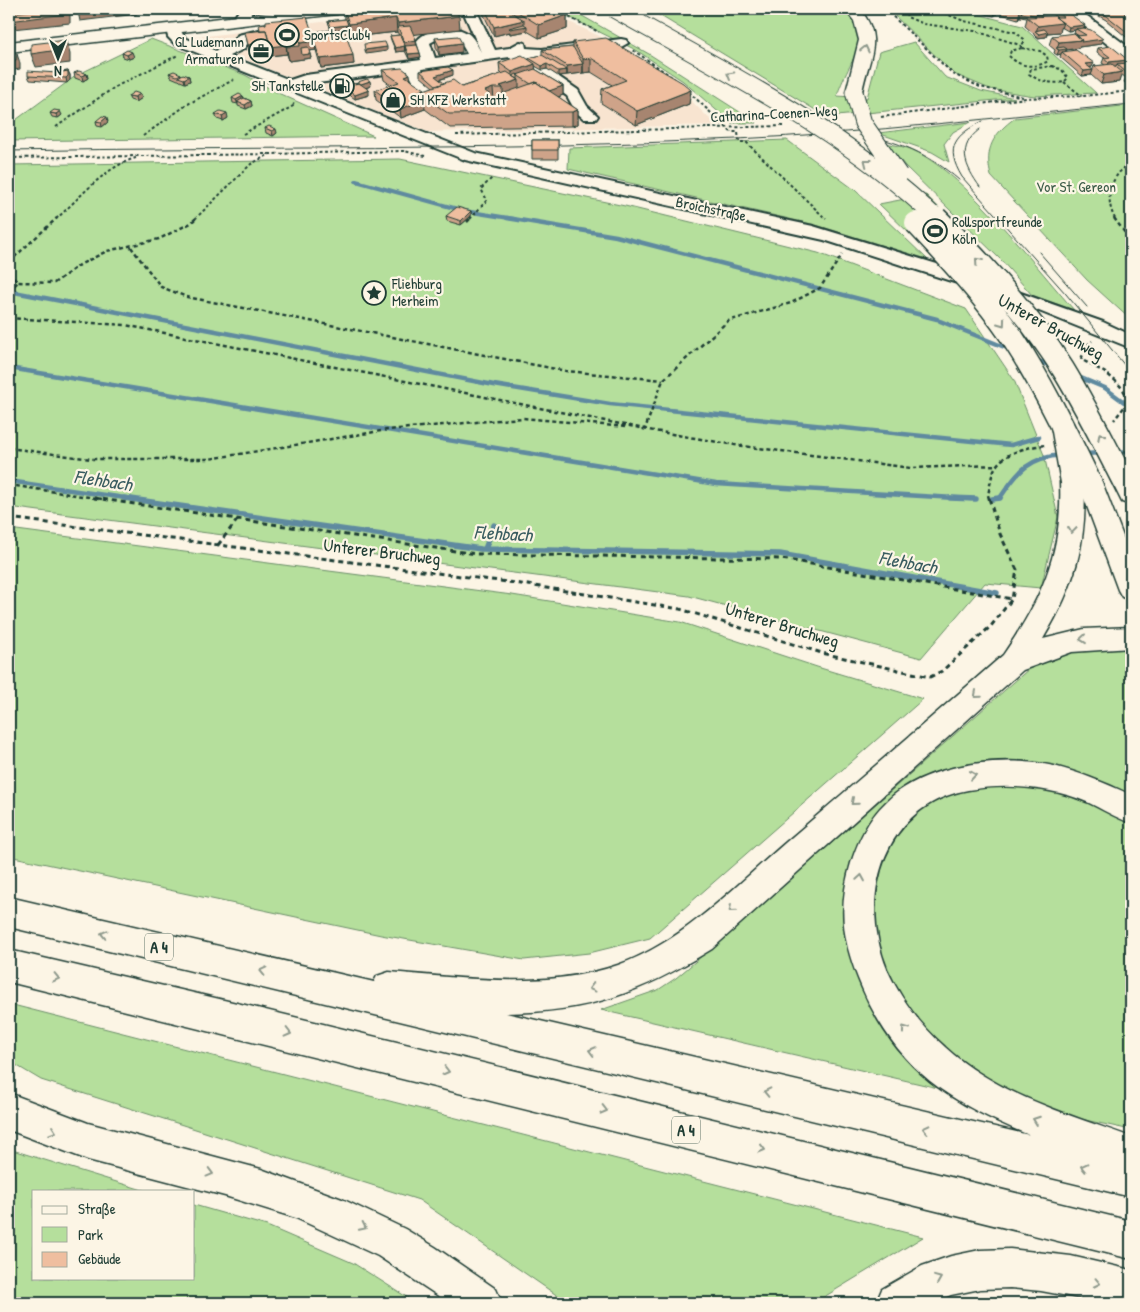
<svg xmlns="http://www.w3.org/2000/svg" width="1140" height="1312" font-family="'Patrick Hand',sans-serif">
<rect width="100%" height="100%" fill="#fcf5e5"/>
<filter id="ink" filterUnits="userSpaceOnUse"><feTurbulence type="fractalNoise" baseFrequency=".02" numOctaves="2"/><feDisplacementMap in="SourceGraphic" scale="10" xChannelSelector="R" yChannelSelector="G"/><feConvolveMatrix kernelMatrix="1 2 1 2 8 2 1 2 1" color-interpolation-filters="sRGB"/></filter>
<g filter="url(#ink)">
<path fill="#f8e4d0" d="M 428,9 L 542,9 L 631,51 L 673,83 L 716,125 L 428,132 L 190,38 Z"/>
<path fill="#b5df9c" stroke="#6a8e68" d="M 553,9 L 570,9 L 649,54 L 757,123 L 731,123 L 683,81 L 636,50 Z
M 649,9 L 844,9 C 876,39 847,62 837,96 L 867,98 L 879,52 L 914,42 L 945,77 L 981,91 L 1015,98 L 827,117 Z
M 895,9 L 959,9 L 1022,26 L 1096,93 L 1034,96 L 990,89 L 954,74 L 889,10 Z
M 151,39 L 245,75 L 278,93 L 374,136 L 9,141 L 9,125 L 77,75 Z
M 1131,105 L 1131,320 L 1087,280 L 991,176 C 984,149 993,134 1015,118 Z
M 971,122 L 953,132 L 944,144 L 949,162 L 932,152 L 878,133 Z
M 787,140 L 855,190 L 927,259 L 816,225 L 568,169 L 569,148 Z
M 886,143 C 893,145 901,146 908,148 C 961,168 1035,266 1074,310 L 1032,295 L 1001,260 L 905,166 Z
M 400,159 L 625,206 L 818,253 L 966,309 L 1014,380 L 1044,455 L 1058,517 L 1041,588 L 985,583 L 921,658 L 689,596 L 9,507 L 9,165 Z
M 926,195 L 990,258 L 941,264 L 879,204 Z
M 9,529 L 512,595 L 680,622 L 817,667 L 923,699 L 650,938 L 589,953 L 524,960 L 381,935 L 9,856 Z
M 1109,644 L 1131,644 L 1131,799 L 1112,788 L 1013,762 L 991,761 L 952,767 L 929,775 L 908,786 L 847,918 L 964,1094 L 601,1010 L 658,990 L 676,978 L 741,923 L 1039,660 L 1053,653 Z
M 1029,783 L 1109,808 L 1131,821 L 1131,1130 L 1048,1112 L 998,1089 L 941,1049 L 896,994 L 878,951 L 871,891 L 886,844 L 927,802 L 964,787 Z
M 9,1004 L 923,1237 L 814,1303 L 568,1303 L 419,1200 L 41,1080 L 9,1061 Z
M 9,1149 L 146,1191 L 34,1191 L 34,1278 L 194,1278 L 194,1205 L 267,1226 L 353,1263 L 416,1303 L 9,1303 Z"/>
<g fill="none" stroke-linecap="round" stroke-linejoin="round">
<path stroke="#5f8a9f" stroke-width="4" d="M 356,181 L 465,211 L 515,219"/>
<path stroke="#5f8a9f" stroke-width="4.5" d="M 507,218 L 616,236 L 937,319
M 9,291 L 494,385 L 610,404 L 1011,445 L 1039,437
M 940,321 L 1012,350
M 1034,359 L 1053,367
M 9,368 L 716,484 L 972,499
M 1076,376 L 1105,388 L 1124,402
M 1115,453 L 1131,452
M 1083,454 L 1103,453
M 9,481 L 132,499
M 994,499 L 1000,498 C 1018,471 1029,457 1063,455"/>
<path stroke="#5f8a9f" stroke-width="5.5" d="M 124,498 L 481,549 L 780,554 L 997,593
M 950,498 L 976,499
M 992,499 L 1000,498
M 485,549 L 494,525"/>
<g stroke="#1f3d34" stroke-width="4">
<path id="minor" d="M 240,9 L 254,9 L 244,24 L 239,25 L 232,21 Z
M 462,9 L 476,9 L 495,50 L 509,48 L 520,42 L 525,43 L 526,48 L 542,49 L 621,39 L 626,40 L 628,43 L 621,47 L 530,57 L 578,90 L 587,106 L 598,116 L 596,119 L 584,119 L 576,112 L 567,96 L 510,57 L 422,69 L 428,81 L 440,92 L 432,97 C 419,93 413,82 408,71 L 303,85 L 475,153 L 813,226 L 950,268 L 1103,322 L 1131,335 L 1131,348 L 1019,303 L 824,240 L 465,160 L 175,44 L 168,37 L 166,29 L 173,25 L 178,26 L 185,38 L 216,51 L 233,43 L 238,35 L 268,28 L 273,29 L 275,32 L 273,35 L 249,41 L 244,49 L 229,56 L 290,80 L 305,75 L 421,60 L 416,42 C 427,27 456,23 470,35 C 475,40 478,47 481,52 ZM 441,37 C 456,36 461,41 467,54 L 435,58 L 430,43 Z
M 1063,9 L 1078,9 L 1131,49 L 1131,60 L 1126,59 Z"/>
</g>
<g stroke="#1f3d34" stroke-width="3">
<path id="major" d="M 300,9 L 345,9 L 337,14 L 9,52 L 9,42 Z
M 845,9 L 860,9 C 885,40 868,58 862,92 L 860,96 L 848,96 L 846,92 L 859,40 L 854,21 Z
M 1123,472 L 1131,474 L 1131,505 L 1122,502 L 1111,480 L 1114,474 Z
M 1090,474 L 1099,476 L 1102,482 L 1131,557 L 1131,600 L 1122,597 L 1118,590 L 1078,482 L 1081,476 Z"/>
</g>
<g stroke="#1f3d34" stroke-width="3">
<path id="highway" d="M 1072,474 L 1081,476 L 1084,482 C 1088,542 1074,588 1043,639 L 1084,629 L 1131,627 L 1131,648 L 1072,652 L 1023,670 L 712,949 C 640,993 590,1012 506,1013 L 1029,1135 C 995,1121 960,1105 930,1081 C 900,1057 877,1023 862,988 C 843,944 837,910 851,863 C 858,841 868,819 886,802 C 925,763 1003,755 1054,766 C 1081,773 1106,783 1131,795 L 1131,823 C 1116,818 1102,809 1087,802 C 1052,787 1006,783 968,790 C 884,805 857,896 887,969 C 900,998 921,1026 945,1047 C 996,1094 1067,1114 1131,1137 L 1131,1197 L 9,927 L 9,897 L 374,982 L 377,976 L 389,972 C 464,978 545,990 618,965 C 683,942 734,887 785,843 C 858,781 931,718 1003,655 C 1042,599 1063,551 1060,482 L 1063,476 Z
M 9,950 L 241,1004 L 1131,1221 L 1131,1259 L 9,982 Z
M 9,1093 L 88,1123 L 261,1169 L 342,1199 L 405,1229 L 435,1247 L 496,1289 L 502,1303 L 449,1303 L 378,1256 L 296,1218 L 225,1196 L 88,1160 L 9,1130 Z
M 1010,1249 L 1071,1256 L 1131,1270 L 1131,1303 L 1105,1303 L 1041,1291 L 1010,1288 L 980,1289 L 951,1295 L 932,1303 L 876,1303 L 882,1289 L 922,1266 L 951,1256 L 980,1250 Z"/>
</g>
<path stroke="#1f3d34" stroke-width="2" stroke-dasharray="3 2.5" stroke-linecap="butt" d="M 885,9 L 953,74 L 980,87 L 1023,97
M 910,9 L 906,13 L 907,17 L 924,24 L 975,31 L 1020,45
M 934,9 L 964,21 L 1015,32 L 1024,39 L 1024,43 L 1020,45 L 1022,48
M 564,15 L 599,32
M 1022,48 L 1040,51 L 1047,56 L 1048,61 C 1035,69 1020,67 1009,56 L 1011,51 Z
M 633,50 L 675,79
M 1052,66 L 1062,70 L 1068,78 L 1064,82 C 1051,84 1040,82 1029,74 L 1031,69 Z
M 1064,82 L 1082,96
M 689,92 L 731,132 L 738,132 L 739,142 L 746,142 L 826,219
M 881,117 L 1026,98 L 1083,96 L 1131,91
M 56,127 L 115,87 L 178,55
M 243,134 L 295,105 L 293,104
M 456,135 L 783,126
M 143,136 L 188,104 L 235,79
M 9,158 L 269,154
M 56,219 C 80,198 104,167 136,158
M 195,219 L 251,164 L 270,154 L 404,151 L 425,156
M 470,219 L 487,200 L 481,189 L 493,177
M 1115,219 C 1104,198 1110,175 1131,163"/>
<path stroke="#1f3d34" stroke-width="2.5" stroke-dasharray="4 3" stroke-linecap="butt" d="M 1114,218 L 1131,241
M 467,222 L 471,218
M 131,247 L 161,287 L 187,297 L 566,371 L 663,380
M 9,262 L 57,218
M 9,272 L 18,282 L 54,283 L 81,264 L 107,251 L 159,239 L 191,223 L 196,218
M 9,290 L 18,282
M 9,318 L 125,325 L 645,429 L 663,380 L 728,321 L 791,303 L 820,288 L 842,255
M 1081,359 L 1088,344 L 1092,341
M 1084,361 C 1103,371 1121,380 1129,401 L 1114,420
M 643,429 L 735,445 L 911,468 L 998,465
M 9,448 L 91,459 L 209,459 L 387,430 L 522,418 L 626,427
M 9,485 L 102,499
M 989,499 L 988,495 C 990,487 991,475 995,468 C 1004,452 1030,446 1046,445"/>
<path stroke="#1f3d34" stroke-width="3" stroke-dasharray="5 4" stroke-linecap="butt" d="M 94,498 L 476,554 L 782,559 L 1012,599
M 9,518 L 515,583 L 680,609 L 822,653 L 930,677 L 942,671 L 991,626 L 1012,599 L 1017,570 L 1000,534 L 989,498
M 218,545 L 238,519"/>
<use href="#minor" fill="#fcf5e5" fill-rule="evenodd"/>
<use href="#major" fill="#fcf5e5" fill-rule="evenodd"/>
<use href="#highway" fill="#fcf5e5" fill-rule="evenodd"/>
<path stroke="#1f3d34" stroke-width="1" d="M 983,121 C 955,135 944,147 962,177 L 1066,294 L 1131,373
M 980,129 C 956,147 965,166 980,187
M 859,135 C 898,140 929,154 959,180
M 9,151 C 252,146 495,151 737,139 C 869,133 1000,117 1131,104
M 1039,252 L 1087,307"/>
<g stroke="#1f3d34" stroke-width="19" stroke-linecap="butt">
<path id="major-bridge-far1" d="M 614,9 C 725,72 844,130 937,219
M 854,92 L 863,123 L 899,175"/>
</g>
<g stroke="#1f3d34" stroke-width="25" stroke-linecap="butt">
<path id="major-bridge" d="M 936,218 C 983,264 1028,313 1063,369 C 1085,405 1104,443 1123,480
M 916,223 C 950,259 984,296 1012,337 C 1042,383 1066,433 1090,482"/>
</g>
<g stroke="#1f3d34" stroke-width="25" stroke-linecap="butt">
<path id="highway-bridge" d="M 1062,425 L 1072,482"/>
</g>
<use href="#major-bridge-far1" stroke="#fcf5e5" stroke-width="17"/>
<use href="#major-bridge" stroke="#fcf5e5" stroke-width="22"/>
<use href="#highway-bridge" stroke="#fcf5e5" stroke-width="22"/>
</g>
<path fill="#cea389" stroke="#1f3d34" d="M 344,9 L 463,9 L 456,10 L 460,29 L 414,34 L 421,57 L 409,59 L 405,51 L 396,52 L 391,40 L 390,36 L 399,35 L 397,32 L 351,37 L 348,29 L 348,30 L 344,30 L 354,64 L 321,68 L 316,50 L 309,51 L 311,58 L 289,61 L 287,54 L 251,58 L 245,32 L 312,32 L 331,30 L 328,21 L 345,19 Z
M 482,9 L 556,9 L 567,15 L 567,29 L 539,38 L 527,31 L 510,34 L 510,32 L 494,36 L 483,13 Z
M 966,9 L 1024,9 L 1024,10 L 1041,10 L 1040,11 L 1041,16 L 1056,17 L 1051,13 L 1053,9 L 1063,9 L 1101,44 L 1079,47 L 1079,48 L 1066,50 L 1066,52 L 1092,67 L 1090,68 L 1091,75 L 1082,76 L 1060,57 L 1061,54 L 1057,55 L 1054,53 L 1055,50 L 1049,45 L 1052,36 L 1079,36 L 1074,33 L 1075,30 L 1068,31 L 1061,27 L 1060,32 L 1047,33 L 1046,37 L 1037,38 L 1034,35 L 1034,34 L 1025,26 L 1027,18 L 1020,17 L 1020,16 L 1018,19 L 998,13 L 994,16 Z
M 1087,9 L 1127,9 L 1131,12 L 1131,17 L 1127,17 L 1127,19 L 1131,22 L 1131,41 L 1106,20 Z
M 435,38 L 462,52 L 439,55 L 436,47 Z
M 573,42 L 691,90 L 689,104 L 636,125 L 601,103 L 602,89 L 612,85 L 591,72 L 558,76 L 547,69 L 542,70 L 535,66 L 535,69 L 563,86 L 563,95 L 558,97 L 578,110 L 578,124 L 572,126 L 450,128 L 425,109 L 401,118 L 376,100 L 375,90 L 391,85 L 384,80 L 382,70 L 425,90 L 433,87 L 420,76 L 420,71 L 453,75 L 439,80 L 444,83 L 462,87 L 502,74 L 500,72 L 499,63 L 529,60 L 529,58 L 542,55 L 542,50 L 573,47 Z
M 1098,48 L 1131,65 L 1131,86 L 1130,87 L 1124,82 L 1126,78 L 1121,74 L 1119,82 L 1101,84 L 1091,75 L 1094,66 L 1105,65 L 1102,63 L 1104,58 L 1097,52 Z
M 122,53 L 134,57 L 129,59 L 123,57 Z
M 68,71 L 70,75 L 70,80 L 67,83 L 30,80 L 28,76 Z
M 74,73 L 87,74 L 88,78 L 83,81 L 75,78 Z
M 169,73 L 181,74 L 182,75 L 189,76 L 190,81 L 185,83 L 180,81 L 179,80 L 178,80 L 171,77 Z
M 358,82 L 371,86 L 365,88 L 369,95 L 355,99 L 344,91 L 340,92 L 333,87 L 333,83 L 354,84 L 358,83 Z
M 128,96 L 142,98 L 136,102 L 130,100 Z
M 243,96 L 244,98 L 251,101 L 252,106 L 246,109 L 238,106 L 238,104 L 233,103 L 232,98 Z
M 50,113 L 62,115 L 58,118 L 52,117 Z
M 215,114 L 228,118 L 223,121 L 217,119 Z
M 96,121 L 108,122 L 102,127 L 97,126 Z
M 265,128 L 277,133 L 273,136 L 266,133 Z
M 532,140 L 558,140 L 558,159 L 532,159 Z
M 471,211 L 471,216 L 461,225 L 447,221 L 446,216 Z"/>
<path fill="#a7856f" stroke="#1f3d34" d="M 14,9 L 16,9 L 15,20 L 68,9 L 70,16 L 70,23 L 12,29 L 10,24 L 9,24 L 9,20 Z
M 107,9 L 137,9 L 137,14 L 80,21 L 78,12 Z
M 146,9 L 179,9 L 147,12 Z
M 996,9 L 999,9 L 998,13 L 994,16 Z
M 1022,9 L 1024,9 L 1023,13 L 1021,13 L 1020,16 L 1018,19 L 1020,11 Z
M 1039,9 L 1041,9 L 1041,10 L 1036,14 L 1042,12 L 1041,16 L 1034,19 L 1037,10 Z
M 1131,13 L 1131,17 L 1127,17 L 1126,20 L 1122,21 L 1124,14 Z
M 567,15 L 567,29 L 539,38 L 539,25 Z
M 459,16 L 460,29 L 402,36 L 398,27 L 398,23 Z
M 396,18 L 397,32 L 351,37 L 349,24 Z
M 524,20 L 524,27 L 527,26 L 527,31 L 510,34 L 510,32 L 494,36 L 494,27 Z
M 1063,22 L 1060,32 L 1047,33 L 1046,37 L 1037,38 L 1039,34 L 1036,32 L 1038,26 Z
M 348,25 L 348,30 L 331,32 L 330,27 Z
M 1085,25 L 1083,29 L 1076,29 L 1075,30 L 1068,31 L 1069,27 Z
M 1103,39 L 1101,44 L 1079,47 L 1079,48 L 1066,50 L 1065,54 L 1062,52 L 1061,54 L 1057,55 L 1059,50 L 1057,49 L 1059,42 L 1082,40 Z
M 66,40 L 70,54 L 70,63 L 36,67 L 31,54 Z
M 416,40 L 417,49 L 405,46 L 405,51 L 404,42 Z
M 314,41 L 316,50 L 302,52 L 310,54 L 311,58 L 289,61 L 286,45 Z
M 269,42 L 286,45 L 287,54 L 251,58 L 248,45 Z
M 462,43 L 462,52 L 439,55 L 439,46 Z
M 405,46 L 405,51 L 396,52 L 395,48 Z
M 387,47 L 387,51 L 366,54 L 365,50 Z
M 132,52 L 134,57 L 129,59 L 127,55 Z
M 420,53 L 421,57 L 409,59 L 408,54 Z
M 17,54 L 20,63 L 20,69 L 9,71 L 9,61 Z
M 353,55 L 354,64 L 321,68 L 320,59 Z
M 591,58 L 591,72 L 583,73 L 583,59 Z
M 1128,60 L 1126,64 L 1117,64 L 1116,66 L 1108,67 L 1109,62 Z
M 1094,63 L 1092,67 L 1083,69 L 1085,64 Z
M 535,64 L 536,73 L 517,75 L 512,81 L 512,72 Z
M 547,64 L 547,69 L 542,70 L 542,66 Z
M 583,64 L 583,73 L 567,75 L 567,66 Z
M 453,70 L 453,75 L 435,81 L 435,76 Z
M 567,70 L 567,75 L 558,76 L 558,71 Z
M 1093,70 L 1091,75 L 1082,76 L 1084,71 Z
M 68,71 L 70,75 L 70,80 L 67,83 L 66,78 Z
M 1122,72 L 1119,82 L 1101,84 L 1104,75 Z
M 87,74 L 88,78 L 83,81 L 82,76 Z
M 410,74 L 411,83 L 405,76 Z
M 189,76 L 190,81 L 185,83 L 184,79 Z
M 519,80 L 519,93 L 503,94 L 503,88 L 500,86 Z
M 370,81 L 371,86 L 362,89 L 361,84 Z
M 344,86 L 344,91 L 340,92 L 339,88 Z
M 563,86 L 563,95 L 545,102 L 545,92 Z
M 493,88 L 494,101 L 485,91 Z
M 369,90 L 369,95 L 355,99 L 355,95 Z
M 691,90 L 689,104 L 636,125 L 637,111 Z
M 140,94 L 142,98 L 136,102 L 135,97 Z
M 243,96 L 244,101 L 237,102 L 238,104 L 236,100 Z
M 424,100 L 425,109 L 401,118 L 400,109 Z
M 251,101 L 252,106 L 246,109 L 245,105 Z
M 578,110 L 578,124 L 572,126 L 572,112 Z
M 60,111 L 62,115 L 58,118 L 56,114 Z
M 227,113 L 228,118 L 223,121 L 222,116 Z
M 107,117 L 108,122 L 102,127 L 101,122 Z
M 276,129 L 277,133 L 273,136 L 272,131 Z
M 471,211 L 471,216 L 461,225 L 461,221 Z"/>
<path fill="#efbe9f" stroke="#1f3d34" d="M 9,9 L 14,9 L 13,13 L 9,13 L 9,20 Z
M 50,9 L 67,9 L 67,14 L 9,21 L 9,13 Z
M 78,9 L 107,9 L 78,12 Z
M 344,9 L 455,9 L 459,16 L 398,23 L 396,18 L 349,24 Z
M 485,9 L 506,9 L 524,20 L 494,27 Z
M 513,9 L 556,9 L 567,15 L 539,25 Z
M 1025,9 L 1039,9 L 1037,10 L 1042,12 L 1035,15 L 1021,13 Z
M 1053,9 L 1063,9 L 1085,25 L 1069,27 L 1055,17 L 1063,17 Z
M 1095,9 L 1127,9 L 1131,12 L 1131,13 L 1124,14 L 1128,16 L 1124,16 L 1131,22 L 1131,35 L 1107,16 Z
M 1055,16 L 1062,23 L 1038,26 L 1027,17 Z
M 307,17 L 312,32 L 344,29 L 353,55 L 320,59 L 314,41 L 300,43 L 299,39 L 285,40 L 286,45 L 270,47 L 266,30 L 260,30 L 259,25 L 266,24 L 266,21 Z
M 346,19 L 348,25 L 330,27 L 328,21 Z
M 524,24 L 527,26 L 510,29 L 509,28 Z
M 410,26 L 416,40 L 404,42 L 398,27 Z
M 1084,28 L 1091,30 L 1103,39 L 1081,42 L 1082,40 L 1077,36 L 1086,35 L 1076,29 Z
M 1044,29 L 1048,32 L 1039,34 L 1035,31 Z
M 266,30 L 269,42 L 248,45 L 245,32 Z
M 1074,33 L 1082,40 L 1059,42 L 1052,36 Z
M 400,35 L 405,46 L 395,48 L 390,36 Z
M 458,36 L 462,43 L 439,46 L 435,38 Z
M 606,38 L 683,83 L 691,90 L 637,111 L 602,89 L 626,80 L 591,58 L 583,59 L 573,42 Z
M 299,39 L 300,46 L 287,47 L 285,40 Z
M 66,40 L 65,49 L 31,54 L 31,44 Z
M 385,42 L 387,47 L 365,50 L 364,44 Z
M 417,45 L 420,53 L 408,54 L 405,46 Z
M 1111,46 L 1128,60 L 1109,62 L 1104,58 L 1110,57 L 1098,48 Z
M 308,47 L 310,54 L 302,55 L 301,48 Z
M 573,47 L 583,64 L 567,66 L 542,50 Z
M 1064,47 L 1067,49 L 1059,50 L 1056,48 Z
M 9,50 L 11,50 L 12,54 L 17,54 L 16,60 L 9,61 Z
M 127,50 L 132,52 L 127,55 L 122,53 Z
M 1076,50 L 1094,63 L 1085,64 L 1093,70 L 1084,71 L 1062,52 Z
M 522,55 L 535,64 L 512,72 L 499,63 Z
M 542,55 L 567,70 L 558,71 L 547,64 L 542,66 L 529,58 Z
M 1128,63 L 1131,65 L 1131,82 L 1126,78 L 1131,77 L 1117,64 Z
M 1112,64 L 1122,72 L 1104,75 L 1094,66 Z
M 448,67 L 453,70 L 435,76 L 444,83 L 437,86 L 420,71 Z
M 402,68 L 410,74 L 405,76 L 425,89 L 414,93 L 424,100 L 400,109 L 375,90 L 399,82 L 382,70 Z
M 535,69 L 563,86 L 549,91 L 536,82 L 531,84 L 517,75 Z
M 28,71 L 57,73 L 68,71 L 68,76 L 66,78 L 28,76 Z
M 79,71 L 87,74 L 82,76 L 74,73 Z
M 174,71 L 181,74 L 177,76 L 169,73 Z
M 507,72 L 519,80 L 500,86 L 503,88 L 493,88 L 485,91 L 499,101 L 508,98 L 502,94 L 536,82 L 578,110 L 572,112 L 449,114 L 418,92 L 453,80 L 462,87 Z
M 183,74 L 189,76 L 184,79 L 178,77 Z
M 517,74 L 518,75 L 518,79 L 513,76 Z
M 346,78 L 354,84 L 359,83 L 369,90 L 355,95 L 344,86 L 339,88 L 333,83 Z
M 367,79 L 370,81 L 361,84 L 358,82 Z
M 134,92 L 140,94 L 135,97 L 128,96 Z
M 239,94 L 243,96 L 236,100 L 232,98 Z
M 244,98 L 251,101 L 245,105 L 237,102 Z
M 54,110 L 60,111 L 56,114 L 50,113 Z
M 220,111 L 227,113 L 222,116 L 215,114 Z
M 102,116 L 107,117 L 101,122 L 96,121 Z
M 269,126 L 276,129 L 272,131 L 265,128 Z
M 532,140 L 558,140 L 558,150 L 532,150 Z
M 457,207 L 471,211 L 461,221 L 446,216 Z"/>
<defs><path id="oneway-chevron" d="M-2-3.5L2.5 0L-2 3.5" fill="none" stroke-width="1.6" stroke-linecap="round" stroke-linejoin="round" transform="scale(1.25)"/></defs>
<g stroke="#8e998c">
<use href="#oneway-chevron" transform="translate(865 49) rotate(-77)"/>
<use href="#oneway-chevron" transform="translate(730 75) rotate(-150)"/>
<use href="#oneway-chevron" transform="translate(867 162) rotate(-142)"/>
<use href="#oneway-chevron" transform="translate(978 261) rotate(-131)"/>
<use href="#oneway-chevron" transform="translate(1002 323) rotate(54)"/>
<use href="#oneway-chevron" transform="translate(1101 436) rotate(-117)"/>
<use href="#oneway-chevron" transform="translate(1072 530) rotate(97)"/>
<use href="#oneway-chevron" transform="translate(1083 639) rotate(174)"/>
<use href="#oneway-chevron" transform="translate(977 695) rotate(139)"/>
<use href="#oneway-chevron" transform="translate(973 775) rotate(-8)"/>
<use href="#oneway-chevron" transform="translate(854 802) rotate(139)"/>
<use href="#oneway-chevron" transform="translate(861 878) rotate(-81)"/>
<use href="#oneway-chevron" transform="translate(732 909) rotate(139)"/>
<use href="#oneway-chevron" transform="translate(104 934) rotate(-167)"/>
<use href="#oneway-chevron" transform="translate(263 971) rotate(-167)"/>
<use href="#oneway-chevron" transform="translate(56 978) rotate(13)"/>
<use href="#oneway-chevron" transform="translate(592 988) rotate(165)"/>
<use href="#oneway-chevron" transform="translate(905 1029) rotate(-126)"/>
<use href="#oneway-chevron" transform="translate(288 1033) rotate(14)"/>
<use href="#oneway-chevron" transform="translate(592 1051) rotate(-166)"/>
<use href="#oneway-chevron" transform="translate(446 1071) rotate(14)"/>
<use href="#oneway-chevron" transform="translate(767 1092) rotate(-167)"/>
<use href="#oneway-chevron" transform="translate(604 1110) rotate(14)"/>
<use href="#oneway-chevron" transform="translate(1036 1120) rotate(-160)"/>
<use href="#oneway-chevron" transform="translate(926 1129) rotate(-167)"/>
<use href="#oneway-chevron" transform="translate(53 1131) rotate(19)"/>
<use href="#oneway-chevron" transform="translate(762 1149) rotate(14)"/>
<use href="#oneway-chevron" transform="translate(1084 1167) rotate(-167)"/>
<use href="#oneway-chevron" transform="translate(210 1173) rotate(15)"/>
<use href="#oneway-chevron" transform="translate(363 1227) rotate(26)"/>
<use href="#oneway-chevron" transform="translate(938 1279) rotate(-22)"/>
<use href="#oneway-chevron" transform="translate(1097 1283) rotate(12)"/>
</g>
</g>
<defs>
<g id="stadium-ring" transform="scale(1.25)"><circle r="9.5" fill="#fcf5e5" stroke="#1f3d34" stroke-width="1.5"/><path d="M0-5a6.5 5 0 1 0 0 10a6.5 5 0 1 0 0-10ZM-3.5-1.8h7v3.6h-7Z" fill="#1f3d34"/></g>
<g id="office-ring" transform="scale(1.25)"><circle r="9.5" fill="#fcf5e5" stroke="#1f3d34" stroke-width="1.5"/><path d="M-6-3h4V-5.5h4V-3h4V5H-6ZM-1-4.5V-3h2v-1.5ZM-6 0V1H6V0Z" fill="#1f3d34"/></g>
<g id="fuel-ring" transform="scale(1.25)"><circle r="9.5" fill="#fcf5e5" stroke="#1f3d34" stroke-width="1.5"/><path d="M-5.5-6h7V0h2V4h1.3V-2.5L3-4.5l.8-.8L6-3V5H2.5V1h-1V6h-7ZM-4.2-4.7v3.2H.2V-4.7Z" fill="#1f3d34"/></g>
<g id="shop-ring" transform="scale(1.25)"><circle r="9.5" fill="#fcf5e5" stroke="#1f3d34" stroke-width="1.5"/><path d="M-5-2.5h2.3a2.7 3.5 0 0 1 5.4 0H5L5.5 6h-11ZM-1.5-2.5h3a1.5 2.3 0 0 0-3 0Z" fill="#1f3d34"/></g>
<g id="sight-ring" transform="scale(1.25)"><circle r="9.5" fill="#fcf5e5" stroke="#1f3d34" stroke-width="1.5"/><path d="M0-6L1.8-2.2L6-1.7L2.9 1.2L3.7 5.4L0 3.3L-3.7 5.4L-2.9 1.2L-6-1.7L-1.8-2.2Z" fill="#1f3d34"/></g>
</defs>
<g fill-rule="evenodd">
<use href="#stadium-ring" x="287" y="35"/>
<use href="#office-ring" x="261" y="51"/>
<use href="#fuel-ring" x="342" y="86"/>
<use href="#shop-ring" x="393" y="100"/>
<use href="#stadium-ring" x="935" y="231"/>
<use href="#sight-ring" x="374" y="293"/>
</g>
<g text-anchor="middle" stroke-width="4.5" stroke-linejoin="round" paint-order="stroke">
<g font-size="15" fill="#1f3d34" stroke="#fcf5e5" text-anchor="start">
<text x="304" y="40">SportsClub4</text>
<text x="244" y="47" text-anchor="end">GL Ludemann<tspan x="244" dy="17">Armaturen</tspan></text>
<text x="324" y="91" text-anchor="end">SH Tankstelle</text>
<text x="410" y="105">SH KFZ Werkstatt</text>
<text x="952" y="227">Rollsportfreunde<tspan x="952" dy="17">Köln</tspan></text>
<text x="392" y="289">Fliehburg<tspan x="392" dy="17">Merheim</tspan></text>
</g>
<g font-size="15" fill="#1f3d34" stroke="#fcf5e5">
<text transform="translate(774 114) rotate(-3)" y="5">Catharina-Coenen-Weg</text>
<text transform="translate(711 209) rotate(12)" y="5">Broichstraße</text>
</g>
<g font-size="15" fill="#3d5d49" stroke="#fcf5e5">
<text x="1076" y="192">Vor St. Gereon</text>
</g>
<g fill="#fcf5e5" stroke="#617469" stroke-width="1">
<rect x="145" y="933.5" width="28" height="27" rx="4"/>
<rect x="672" y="1116.5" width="28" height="27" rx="4"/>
</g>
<g font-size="16" font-weight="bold" fill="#1f3d34">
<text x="159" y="953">A 4</text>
<text x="686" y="1136">A 4</text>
</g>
<g font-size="18" fill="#1f3d34" stroke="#fcf5e5">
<text transform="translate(1051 327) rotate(29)" y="6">Unterer Bruchweg</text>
<text transform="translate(382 552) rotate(7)" y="6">Unterer Bruchweg</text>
<text transform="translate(782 625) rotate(17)" y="6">Unterer Bruchweg</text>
</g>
<g font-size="19" font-style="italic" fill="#3a5d60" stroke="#fcf5e5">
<text transform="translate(103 480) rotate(8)" y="7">Flehbach</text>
<text transform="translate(503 533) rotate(3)" y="7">Flehbach</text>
<text transform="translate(908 562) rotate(10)" y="7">Flehbach</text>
</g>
</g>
<rect width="1140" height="1312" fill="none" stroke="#fcf5e5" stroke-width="30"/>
<rect x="15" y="15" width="1110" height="1282" fill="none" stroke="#1f3d34" stroke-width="2" filter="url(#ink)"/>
<rect x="32" y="1190" width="162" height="90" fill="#fcf5e5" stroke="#a4ab9e"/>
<rect x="42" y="1206" width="25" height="8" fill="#fcf5e5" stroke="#a4ab9e"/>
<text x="78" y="1214" font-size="15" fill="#1f3d34">Straße</text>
<rect x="42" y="1227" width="25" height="15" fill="#b5df9c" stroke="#a4ab9e"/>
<text x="78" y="1240" font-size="15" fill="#1f3d34">Park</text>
<rect x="42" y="1252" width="25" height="15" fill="#efbe9f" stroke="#a4ab9e"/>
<text x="78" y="1264" font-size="15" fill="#1f3d34">Gebäude</text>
<g transform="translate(58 58) rotate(180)" stroke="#fcf5e5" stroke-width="4" paint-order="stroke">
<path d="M0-4L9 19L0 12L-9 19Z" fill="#1f3d34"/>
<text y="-8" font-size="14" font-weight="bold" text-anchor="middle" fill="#1f3d34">N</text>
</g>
</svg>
